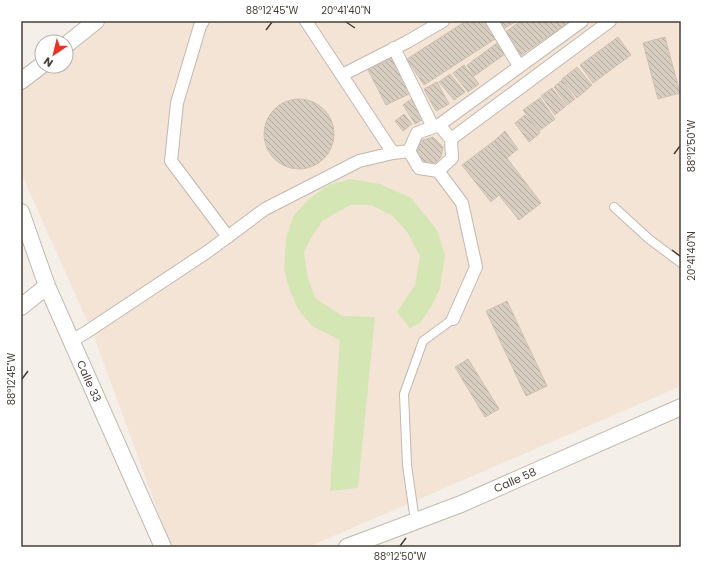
<svg xmlns="http://www.w3.org/2000/svg" width="702" height="568" font-family="Poppins,sans-serif">
<defs>
<pattern id="building-back-hatch" width="6" height="6" patternUnits="userSpaceOnUse"><rect width="6" height="6" fill="#d8cdc1"/><path d="M-1 5l2 2M0 0l6 6M5-1l2 2" fill="none" stroke="#b1a89e"/></pattern>
</defs>
<rect width="100%" height="100%" fill="#f4efe8"/>
<path fill="#f4e4d5" d="M 105,21 L 681,21 L 681,386 L 308,547 L 171,547 L 93,334 L 21,173 L 21,90 L 50,66 L 66,66 L 66,53 Z"/>
<path fill="#d4e6b3" d="M 351,179 L 380,184 L 411,198 L 437,230 L 445,255 L 440,288 L 431,307 L 420,323 L 410,328 L 397,312 L 415,285 L 420,256 L 407,232 L 393,216 L 371,205 L 350,205 L 322,221 L 311,238 L 304,253 L 308,278 L 315,298 L 342,316 L 375,317 L 358,488 L 330,491 L 340,340 L 312,326 L 298,309 L 290,291 L 284,269 L 286,238 L 294,215 L 308,200 L 329,185 Z"/>
<path fill="url(#building-back-hatch)" stroke="#cfc1b2" d="M 466,21 L 484,21 L 495,39 L 424,85 L 407,59 Z
M 498,21 L 517,21 L 503,29 Z
M 521,21 L 563,21 L 566,24 L 520,56 L 504,33 Z
M 618,37 L 631,55 L 593,83 L 580,65 Z
M 665,37 L 680,93 L 658,99 L 643,43 Z
M 497,43 L 505,54 L 474,76 L 467,65 Z
M 392,58 L 411,93 L 386,105 L 368,70 Z
M 464,65 L 479,84 L 468,92 L 453,73 Z
M 577,67 L 592,85 L 577,98 L 562,79 Z
M 450,74 L 465,92 L 454,100 L 439,82 Z
M 562,80 L 575,99 L 567,105 L 554,87 Z
M 437,82 L 449,104 L 436,111 L 424,89 Z
M 552,88 L 566,106 L 555,115 L 541,96 Z
M 414,97 L 427,117 L 415,124 L 403,105 Z
M 540,98 L 555,119 L 539,131 L 523,110 Z
M264 134a35 35 0 1 1 70 0a35 35 0 1 1-70 0Z
M 404,114 L 412,124 L 403,131 L 395,121 Z
M 525,115 L 540,133 L 529,142 L 515,123 Z
M 505,131 L 518,149 L 507,158 L 494,141 Z
M 433,137 L 443,147 L 441,157 L 435,163 L 426,164 L 417,153 L 420,141 Z
M 494,141 L 541,203 L 519,220 L 499,195 L 491,202 L 462,165 Z
M 507,301 L 547,386 L 526,396 L 486,311 Z
M 468,359 L 499,409 L 485,417 L 455,367 Z"/>
<g fill="none" stroke-linecap="round" stroke-linejoin="round">
<g stroke="#c2b9ae" stroke-width="10">
<path id="service" d="M 614,207 L 649,239 L 681,263
M 415,521 L 407,465 L 404,394 L 423,341 L 453,319"/>
</g>
<g stroke="#c2b9ae" stroke-width="14">
<path id="pedestrian" d="M 203,21 L 200,26 L 177,103 L 171,161 L 228,237
M 306,21 L 393,153
M 492,21 L 519,66
M 394,48 L 433,127
M 342,75 L 407,42 L 443,21
M 439,125 L 582,21
M 451,139 L 610,21
M 438,171 L 452,158 L 451,139 L 439,125 L 417,133 L 409,151 L 419,168 L 438,171 L 462,203 L 476,267 L 453,319
M 71,341 L 85,333 L 207,252 L 265,209 L 359,161 L 393,153 L 409,151"/>
</g>
<g stroke="#c2b9ae" stroke-width="18">
<path id="minor" d="M 66,45 L 96,21
M 21,81 L 42,65
M 21,212 L 47,286 L 163,547
M 21,307 L 47,286
M 347,547 L 461,504 L 681,407"/>
</g>
<use href="#service" stroke="#fff" stroke-width="8"/>
<use href="#pedestrian" stroke="#fff" stroke-width="12"/>
<use href="#minor" stroke="#fff" stroke-width="16"/>
</g>
<path fill="none" stroke="#473f37" stroke-width="1.5" d="M 346,22 L 355,28M 266,30 L 272,22M 674,154 L 680,146M 672,250 L 680,256M 22,379 L 28,371M 400,546 L 406,538"/>
<g text-anchor="middle" stroke-width="3" stroke-linejoin="round" paint-order="stroke">
<g font-size="11" fill="#473f37" stroke="#fff">
<text transform="translate(89 381) rotate(66)" y="4">Calle 33</text>
<text transform="translate(515 480) rotate(-24)" y="4">Calle 58</text>
</g>
</g>
<rect width="702" height="568" fill="none" stroke="#ffffff" stroke-width="44"/>
<g transform="translate(54 54) rotate(215)"><circle r="19" fill="#ffffff" stroke="#b5b2af"/>
<path d="M0-3L7 15L0 10L-7 15Z" fill="#f12e22"/>
<text y="-6" font-size="11" font-weight="bold" text-anchor="middle" fill="#473f37">N</text>
</g>
<rect x="22" y="22" width="658" height="524" fill="none" stroke="#473f37" stroke-width="1.5"/>
<g font-size="10" text-anchor="middle" fill="#473f37">
<text x="272" y="14">88°12'45"W</text>
<text x="346" y="14">20°41'40"N</text>
<text transform="translate(691 146) rotate(-90)" y="4">88°12'50"W</text>
<text transform="translate(691 256) rotate(-90)" y="4">20°41'40"N</text>
<text transform="translate(11 379) rotate(-90)" y="4">88°12'45"W</text>
<text x="400" y="560">88°12'50"W</text>
</g>
</svg>
